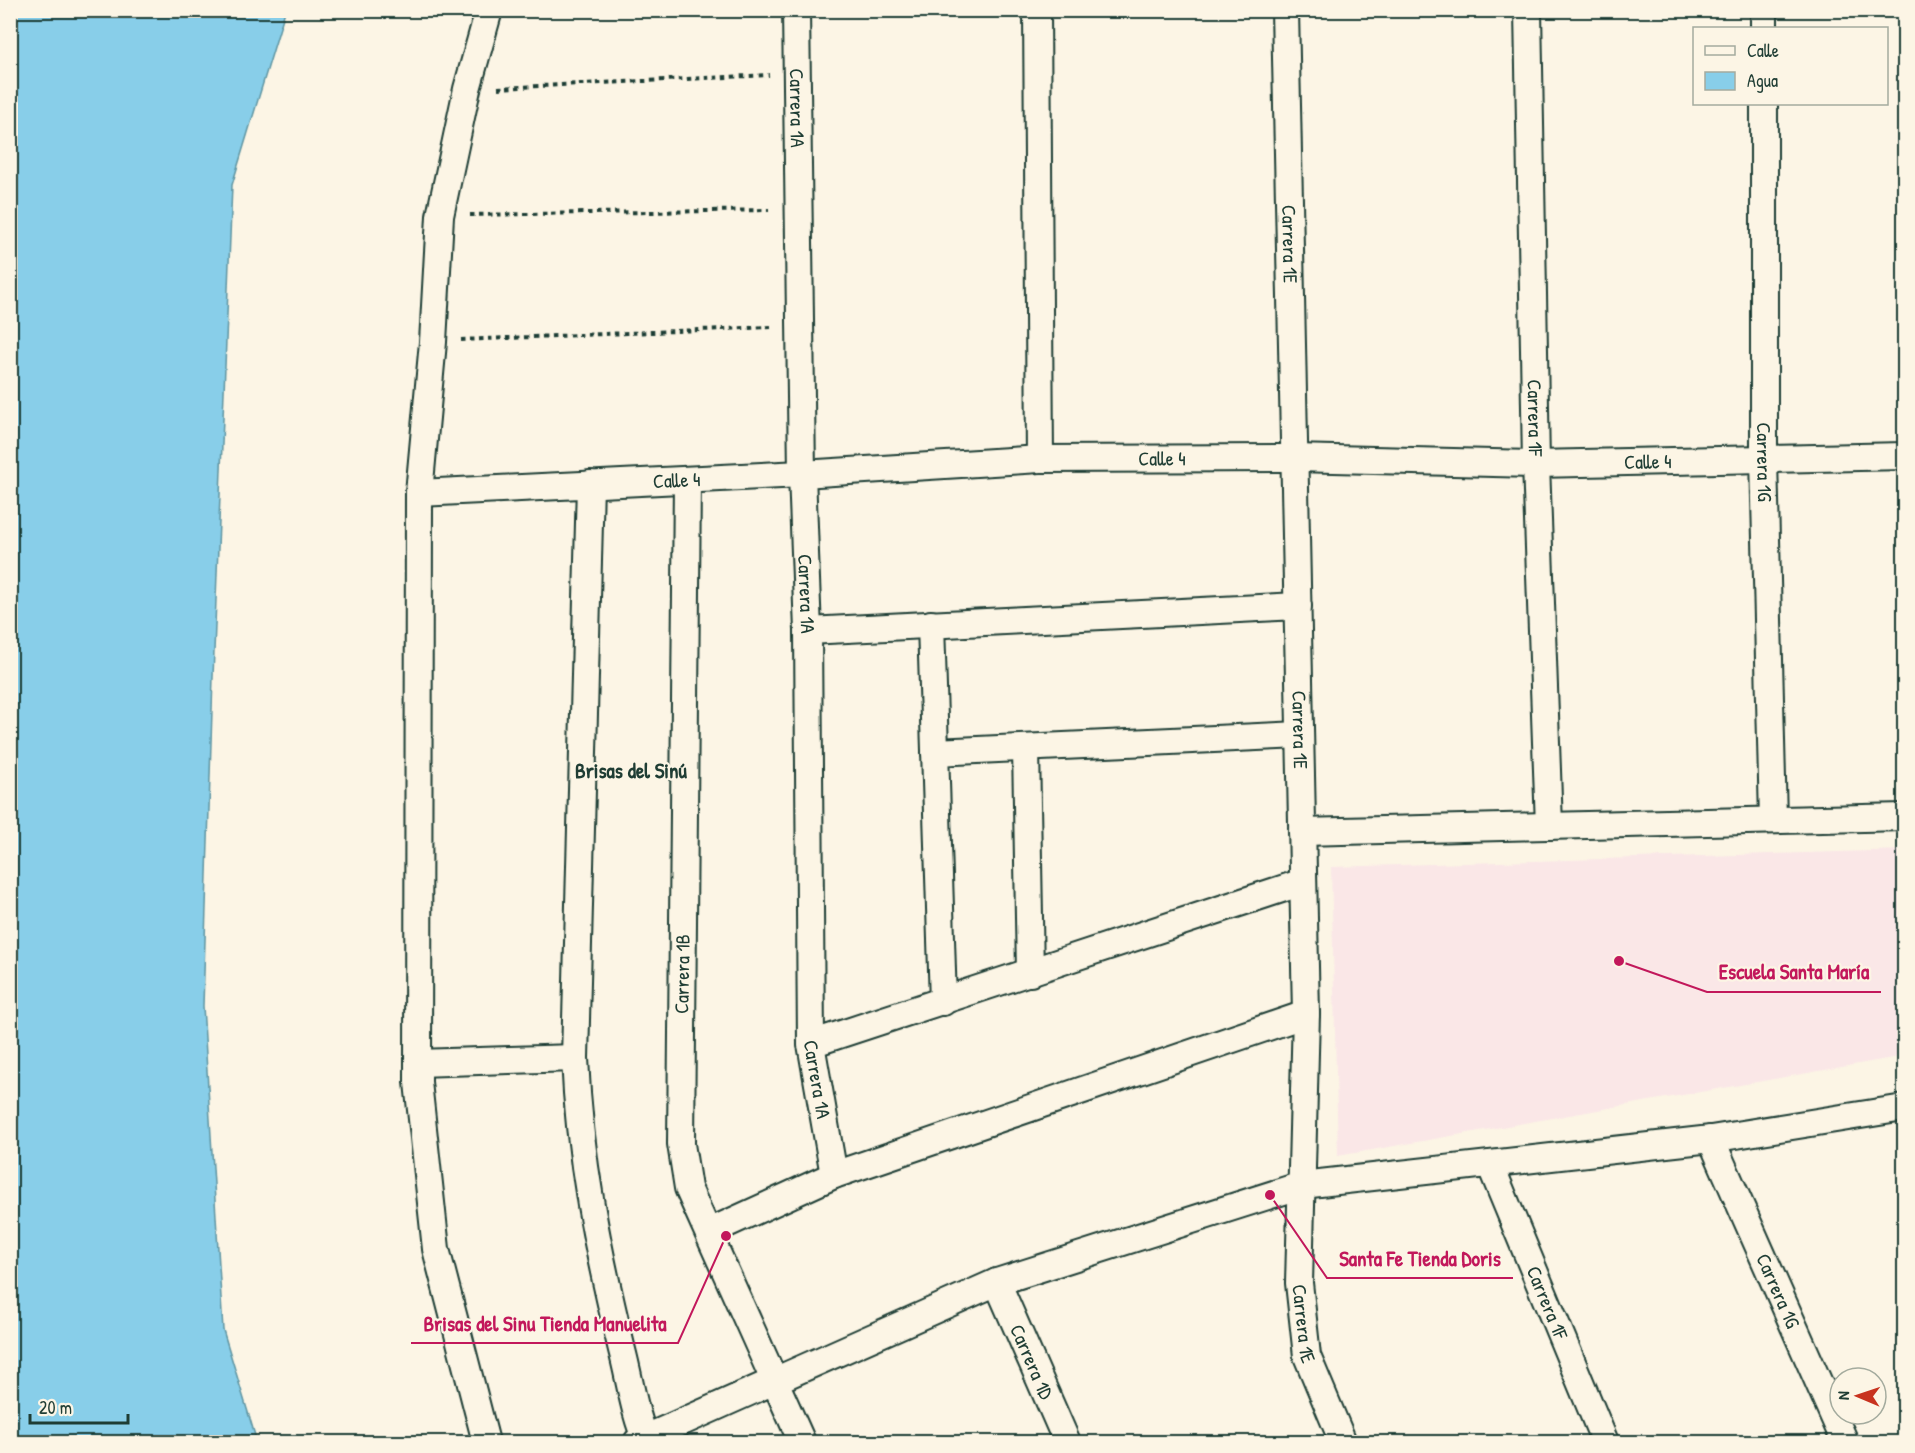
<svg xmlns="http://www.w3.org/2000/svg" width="1915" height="1453" font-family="'Patrick Hand',sans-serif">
<rect width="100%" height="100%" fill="#fcf5e5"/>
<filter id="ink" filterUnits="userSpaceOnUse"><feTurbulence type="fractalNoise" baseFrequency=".0167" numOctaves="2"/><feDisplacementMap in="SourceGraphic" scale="12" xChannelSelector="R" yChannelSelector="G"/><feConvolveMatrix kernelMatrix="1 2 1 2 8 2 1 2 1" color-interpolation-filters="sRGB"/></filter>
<g filter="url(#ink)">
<path fill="#fae7e7" d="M 1904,850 L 1904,1056 L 1338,1156 L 1331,867 Z"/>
<path fill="#88cee9" stroke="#5e94a1" stroke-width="1.5" d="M 10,11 L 285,11 L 232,185 L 213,677 L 203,1006 L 223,1330 L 257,1442 L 11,1442 Z"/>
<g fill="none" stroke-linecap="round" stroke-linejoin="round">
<g stroke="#1f3d34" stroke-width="30">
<g id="street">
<path id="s1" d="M 796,10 L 802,474 L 808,631 L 811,1044 L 834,1175"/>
<path d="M 1037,10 L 1040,459"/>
<path id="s2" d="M 1285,10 L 1306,1014 L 1299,1283 L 1307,1356 L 1343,1442"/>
<path id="s3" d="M 1528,10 L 1536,464 L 1549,826"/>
<path d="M 1764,28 L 1764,10"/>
<path id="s4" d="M 1764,104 L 1764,459 L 1773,820"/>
<path d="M 687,480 L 681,1144 L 688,1188 L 802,1442"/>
<path d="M 590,484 L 575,1058 C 579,1159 598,1252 622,1350 C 630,1380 634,1414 647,1442"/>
<path id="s5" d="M 419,493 L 802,474 L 1040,459 L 1294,458 L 1536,464 L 1904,456"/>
<path d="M 931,624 L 943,1002"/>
<path d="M 808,631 L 1298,606"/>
<path d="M 1026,748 L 1030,973"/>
<path d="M 935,752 L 1300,735"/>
<path d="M 1302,832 L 1904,817"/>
<path d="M 811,1044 L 1303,882"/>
<path d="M 418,1063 L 575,1058"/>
<path id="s6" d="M 1711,1139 L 1845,1442"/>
<path id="s7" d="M 1490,1164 L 1605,1442"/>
<path d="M 709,1232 L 834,1175 L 1306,1014"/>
<path id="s8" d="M 997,1282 L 1067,1442"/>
<path d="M 486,1442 L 436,1249 L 418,1082 L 419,493 L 433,342 L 440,216 L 467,89 L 489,10"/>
<path d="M 637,1442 L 997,1282 L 1302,1185 L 1711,1139 L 1904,1108"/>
</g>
</g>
<path stroke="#1f3d34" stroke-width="4" stroke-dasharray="4.5 4.5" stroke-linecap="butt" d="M 498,88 L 769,75
M 470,215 L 769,210
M 461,340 L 771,327"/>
<use href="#street" stroke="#fcf5e5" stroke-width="26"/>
</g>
</g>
<g text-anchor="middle" stroke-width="4.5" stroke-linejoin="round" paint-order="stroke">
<g font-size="20" fill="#1f3d34" stroke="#fcf5e5">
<text dy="7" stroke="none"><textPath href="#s1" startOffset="98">Carrera 1A</textPath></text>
<text dy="7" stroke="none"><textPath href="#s2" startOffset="234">Carrera 1E</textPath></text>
<text dy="7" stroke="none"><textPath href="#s3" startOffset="408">Carrera 1F</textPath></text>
<text dy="7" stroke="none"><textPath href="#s5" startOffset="744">Calle 4</textPath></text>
<text dy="7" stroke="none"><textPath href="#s5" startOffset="1230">Calle 4</textPath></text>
<text dy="7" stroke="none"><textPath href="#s4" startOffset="358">Carrera 1G</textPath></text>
<text dy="7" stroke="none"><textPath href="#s5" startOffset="258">Calle 4</textPath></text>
<text dy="7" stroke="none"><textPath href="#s1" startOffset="584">Carrera 1A</textPath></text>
<text dy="7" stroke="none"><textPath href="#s2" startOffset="720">Carrera 1E</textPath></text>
<text transform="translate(682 974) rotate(-89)" y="7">Carrera 1B</text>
<text dy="7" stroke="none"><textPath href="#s1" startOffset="1070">Carrera 1A</textPath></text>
<text dy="7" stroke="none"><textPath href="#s6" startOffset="166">Carrera 1G</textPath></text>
<text dy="7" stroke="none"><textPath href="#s7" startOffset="150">Carrera 1F</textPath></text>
<text dy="7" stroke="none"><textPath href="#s2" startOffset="1314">Carrera 1E</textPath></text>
<text dy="7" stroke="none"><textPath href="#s8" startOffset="87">Carrera 1D</textPath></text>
</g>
<g font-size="21" font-weight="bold" fill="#1f3d34" stroke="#fcf5e5">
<text x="631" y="778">Brisas del Sinú</text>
</g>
</g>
<path fill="none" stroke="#c2185b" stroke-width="2" d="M1619 961L1707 992H1881M1270 1195L1327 1278H1513M726 1236L678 1343H411"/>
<g fill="#c2185b" stroke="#fcf5e5" stroke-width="2">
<circle cx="1619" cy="961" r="6"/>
<circle cx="1270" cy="1195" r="6"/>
<circle cx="726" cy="1236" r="6"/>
</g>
<g font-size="21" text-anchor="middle" font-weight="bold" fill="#c2185b" stroke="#fcf5e5" stroke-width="4.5" stroke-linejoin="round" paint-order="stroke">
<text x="1794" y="979">Escuela Santa María</text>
<text x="1420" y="1266">Santa Fe Tienda Doris</text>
<text x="545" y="1331">Brisas del Sinu Tienda Manuelita</text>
</g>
<rect width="1915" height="1453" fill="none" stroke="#fcf5e5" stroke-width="36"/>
<rect x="18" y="18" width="1879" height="1417" fill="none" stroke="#1f3d34" stroke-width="2" filter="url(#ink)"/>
<rect x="1693" y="27" width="195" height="78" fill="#fcf5e5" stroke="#a4ab9e" stroke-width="1.5"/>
<rect x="1705" y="46" width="30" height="9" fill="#fcf5e5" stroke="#a4ab9e" stroke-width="1.5"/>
<text x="1747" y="57" font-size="18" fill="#1f3d34">Calle</text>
<rect x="1705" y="72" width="30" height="18" fill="#88cee9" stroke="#a4ab9e" stroke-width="1.5"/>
<text x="1747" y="87" font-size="18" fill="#1f3d34">Agua</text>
<g transform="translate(1858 1396) rotate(272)"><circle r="28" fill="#fcf5e5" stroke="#a4ab9e" stroke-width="1.5"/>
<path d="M0-4.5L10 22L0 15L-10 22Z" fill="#c8321e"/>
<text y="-9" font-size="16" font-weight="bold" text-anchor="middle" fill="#1f3d34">N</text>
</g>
<path d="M30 1414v9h98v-9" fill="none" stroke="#1f3d34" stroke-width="3"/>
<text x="39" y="1414" font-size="18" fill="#1f3d34" stroke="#fcf5e5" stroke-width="4.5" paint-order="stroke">20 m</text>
</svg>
